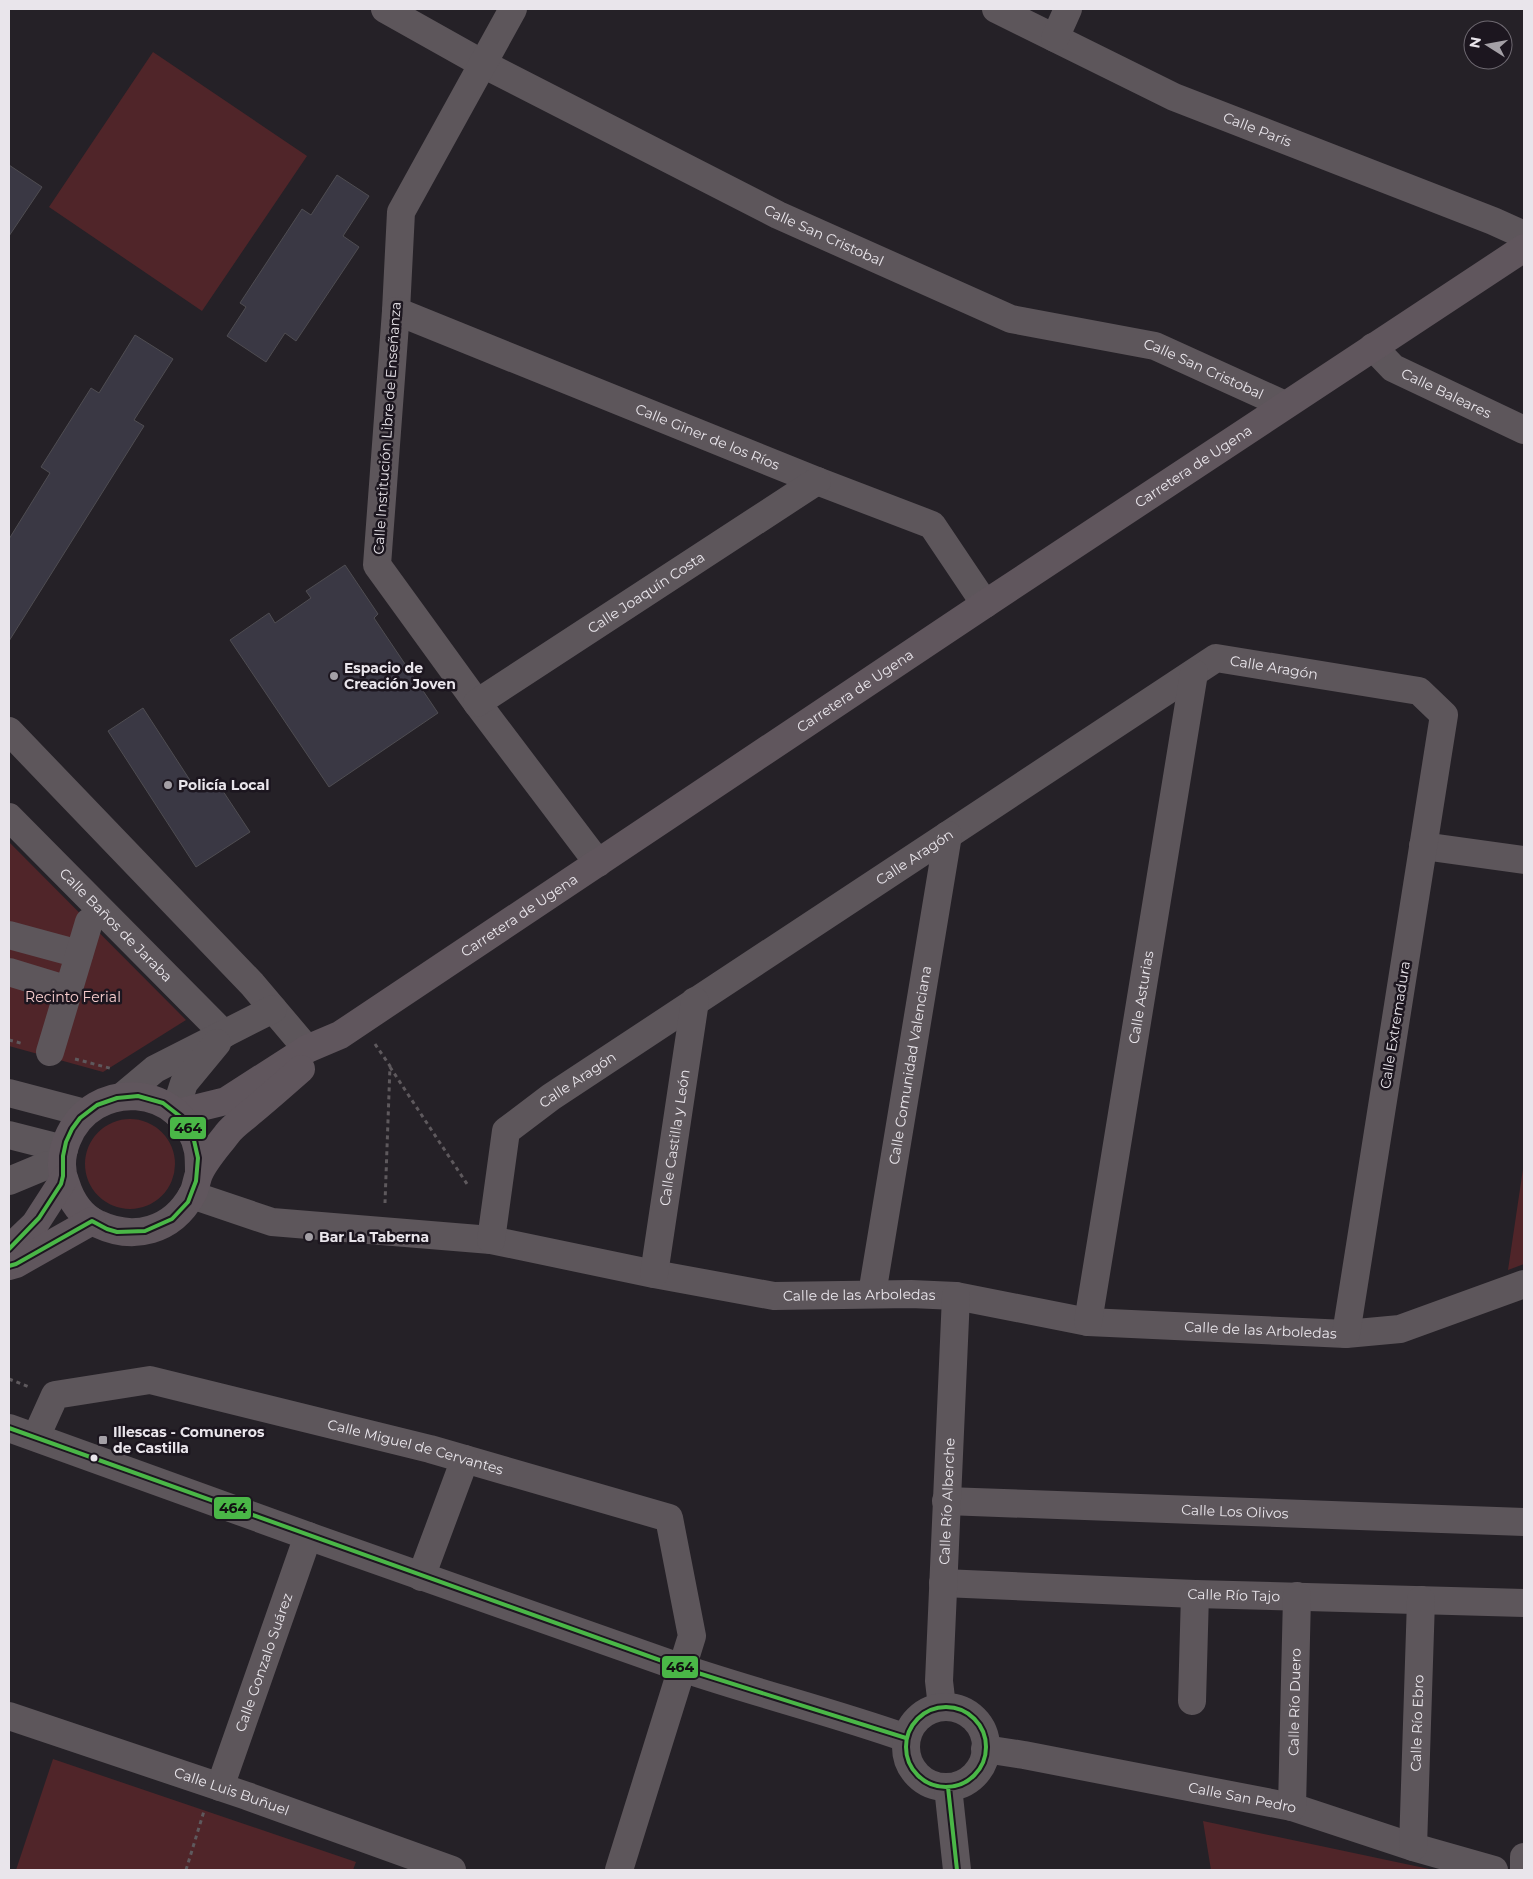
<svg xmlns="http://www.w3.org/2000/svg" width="1533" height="1879" font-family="Montserrat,sans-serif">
<rect width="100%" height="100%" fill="#252127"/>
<path fill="#502529" d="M 153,52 L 307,156 L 202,311 L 49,207 Z
M 9,842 L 186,1020 L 103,1072 L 9,1046 Z
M85 1164a45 45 0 1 1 90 0a45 45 0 1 1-90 0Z
M 1524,1162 L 1524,1264 L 1508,1270 Z
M 53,1759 L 356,1862 L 353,1870 L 16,1870 Z
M 1203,1821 L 1434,1870 L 1211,1870 Z"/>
<path fill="#3a3844" stroke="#4f4d52" d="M 9,165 L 42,187 L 9,236 Z
M 337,175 L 369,196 L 343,236 L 359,247 L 296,341 L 285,333 L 266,362 L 227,336 L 246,307 L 240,303 L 302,209 L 311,215 Z
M 135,335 L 173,359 L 134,420 L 144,426 L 9,641 L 9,539 L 50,473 L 41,467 L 91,388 L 99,393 Z
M 345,565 L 378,614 L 374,618 L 438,713 L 329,787 L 230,640 L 269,613 L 275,623 L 311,598 L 306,591 Z
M 143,708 L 197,791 L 215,779 L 250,832 L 196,867 L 108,731 Z"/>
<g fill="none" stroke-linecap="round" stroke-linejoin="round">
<path stroke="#5e595d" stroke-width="3" stroke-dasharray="4 4" stroke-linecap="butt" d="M 9,1040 L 24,1044
M 375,1044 L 390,1066 L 385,1203
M 75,1059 L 113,1069
M 390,1067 L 469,1187
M 9,1379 L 29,1387
M 186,1870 L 204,1811"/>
<g stroke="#5d565b" stroke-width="28">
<path id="s1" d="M 385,9 L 483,64 L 778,215 L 1011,319 L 1155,346 L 1285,405"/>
<path d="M 513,9 L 401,212 L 396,311 L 377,565 L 477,703 L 598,863"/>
<path id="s2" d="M 996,9 L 1174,97 L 1493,221 L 1524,235"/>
<path d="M 1055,38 L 1068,9"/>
<path id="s3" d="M 396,311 L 817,481 L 932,525 L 985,604"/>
<path id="s4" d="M 1373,347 L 1393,368 L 1524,430"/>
<path id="s5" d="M 477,703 L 817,481"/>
<path d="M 9,731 L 252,984 L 307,1049"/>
<path id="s6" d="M 9,817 L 224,1034"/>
<path d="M 1423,846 L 1524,860"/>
<path d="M 9,935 L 79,954"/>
<path d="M 9,972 L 68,990"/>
<path d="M 50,1052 L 89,922"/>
<path d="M 9,1093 L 85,1113"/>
<path d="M 124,1095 L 155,1069 L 273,1009"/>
<path d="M 175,1111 L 184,1083 L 217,1043"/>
<path d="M 9,1135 L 64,1149"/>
<path d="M 9,1181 L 45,1166 L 62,1164"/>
<path id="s7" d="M 192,1195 L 272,1222 L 491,1240 L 654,1274 L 774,1296 L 911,1294 L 956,1296 L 1088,1322 L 1346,1334 L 1400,1329 L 1524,1284"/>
<path id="s8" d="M 491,1240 L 506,1131 L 551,1097 L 1216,658 L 1419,691 L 1444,715 L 1346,1334"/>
<path id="s9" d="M 654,1274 L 695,1001"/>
<path id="s10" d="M 872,1294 L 948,835"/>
<path id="s11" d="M 1088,1322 L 1194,673"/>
<path d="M 9,1428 L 308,1536 L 682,1668 C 756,1693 832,1712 906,1738"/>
<path id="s12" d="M 36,1437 L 55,1395 L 150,1380 L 430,1449 L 669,1518 L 692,1636 L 619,1870"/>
<path id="s13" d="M 946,1501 L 1524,1522"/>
<path d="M 421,1577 L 465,1459"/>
<path id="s14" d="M 943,1583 L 1195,1594 L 1524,1603"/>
<path d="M 1192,1701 L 1195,1594"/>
<path id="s15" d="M 942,1707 L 939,1681 L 956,1296"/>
<circle cx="946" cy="1747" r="40"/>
<path id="s16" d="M 9,1716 L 247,1796 L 452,1870"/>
<path id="s17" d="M 985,1749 L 1024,1755 L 1292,1807 L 1413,1847 L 1494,1870"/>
<path id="s18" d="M 220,1787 L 308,1536"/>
<path d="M 948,1787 L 957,1870"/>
<path id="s19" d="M 1292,1807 L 1297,1596"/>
<path id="s20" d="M 1413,1847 L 1421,1600"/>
<path d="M 1524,1870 L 1524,1857"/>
</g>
<g stroke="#60565d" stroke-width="28">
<path id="s21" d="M 177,1113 L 226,1101 L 307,1049 L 340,1035 L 985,604 L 1524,248"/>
<path d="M 199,1174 C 199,1166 199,1158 198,1151 C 184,1083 92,1077 67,1140 C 61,1155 60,1170 66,1184 C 71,1201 82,1217 98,1224 C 134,1241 172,1231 192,1195 C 196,1189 196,1181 199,1174 C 205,1160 218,1146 227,1134 C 233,1126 242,1120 250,1113 C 267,1099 284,1084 301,1069"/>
<path d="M 9,1249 L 35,1224 L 64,1179"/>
<path d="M 9,1266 L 16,1264 L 92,1221"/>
</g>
<g stroke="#1c161f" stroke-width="8">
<path id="bus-1" d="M 9,1249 L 39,1218 L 61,1184 L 63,1176 L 63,1156 L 66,1142 L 72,1129 L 80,1118 L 97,1105 L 117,1098 L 138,1096 L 163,1103 L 181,1117 L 193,1136 L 198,1158 L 196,1181 L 188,1202 L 172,1219 L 145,1231 L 117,1232 L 107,1229 L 92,1221 L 16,1264 L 9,1266
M 9,1428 L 682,1668 L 906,1738
M906 1747a40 40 0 1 1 80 0a40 40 0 1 1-80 0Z
M 948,1787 L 957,1870"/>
</g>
<use href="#bus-1" stroke="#4ab747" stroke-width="4"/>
</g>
<g fill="#a4a0a6" stroke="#1c161f" stroke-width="2">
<circle cx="334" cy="676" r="5"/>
<circle cx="168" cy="785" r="5"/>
<circle cx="309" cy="1237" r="5"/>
<rect x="98" y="1435" width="10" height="10" rx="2.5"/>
</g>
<circle fill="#e9e5eb" stroke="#1c161f" stroke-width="2" cx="94" cy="1458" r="4.5"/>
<g text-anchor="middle" stroke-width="5" stroke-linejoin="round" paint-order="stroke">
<g font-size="14" fill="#e9e5eb" stroke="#1c161f">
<text dy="5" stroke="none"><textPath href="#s2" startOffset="288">Calle París</textPath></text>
<text dy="5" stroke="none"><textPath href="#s1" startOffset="494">Calle San Cristobal</textPath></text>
<text dy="5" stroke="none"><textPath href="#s1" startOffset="899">Calle San Cristobal</textPath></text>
<text dy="5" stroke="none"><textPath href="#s4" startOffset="88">Calle Baleares</textPath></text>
<text transform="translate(387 428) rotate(-86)" y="5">Calle Institución Libre de Enseñanza</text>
<text dy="5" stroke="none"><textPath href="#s3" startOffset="336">Calle Giner de los Ríos</textPath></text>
<text dy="5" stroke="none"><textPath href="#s21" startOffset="1208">Carretera de Ugena</textPath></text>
<text dy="5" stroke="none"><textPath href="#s5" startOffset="202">Calle Joaquín Costa</textPath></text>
<text dy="5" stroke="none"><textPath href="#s8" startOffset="1022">Calle Aragón</textPath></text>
<text dy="5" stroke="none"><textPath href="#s21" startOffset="802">Carretera de Ugena</textPath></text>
<text dy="5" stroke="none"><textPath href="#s8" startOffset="602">Calle Aragón</textPath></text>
<text dy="5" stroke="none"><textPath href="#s21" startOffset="398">Carretera de Ugena</textPath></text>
<text dy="5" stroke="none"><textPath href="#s6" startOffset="152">Calle Baños de Jaraba</textPath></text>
<text dy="5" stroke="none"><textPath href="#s11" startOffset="329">Calle Asturias</textPath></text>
<text transform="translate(1395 1025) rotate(-81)" y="5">Calle Extremadura</text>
<text dy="5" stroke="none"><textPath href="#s10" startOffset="232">Calle Comunidad Valenciana</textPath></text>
<text dy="5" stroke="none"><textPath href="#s8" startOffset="198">Calle Aragón</textPath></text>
<text dy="5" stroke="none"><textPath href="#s9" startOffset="138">Calle Castilla y León</textPath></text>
<text dy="5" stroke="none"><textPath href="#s7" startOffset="678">Calle de las Arboledas</textPath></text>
<text dy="5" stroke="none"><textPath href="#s7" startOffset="1082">Calle de las Arboledas</textPath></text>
<text dy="5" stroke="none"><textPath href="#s12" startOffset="416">Calle Miguel de Cervantes</textPath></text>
<text dy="5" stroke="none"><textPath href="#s15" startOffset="206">Calle Río Alberche</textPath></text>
<text dy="5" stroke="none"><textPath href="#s13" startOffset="289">Calle Los Olivos</textPath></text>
<text dy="5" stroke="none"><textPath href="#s14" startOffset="291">Calle Río Tajo</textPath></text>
<text dy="5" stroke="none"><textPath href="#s18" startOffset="132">Calle Gonzalo Suárez</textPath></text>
<text dy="5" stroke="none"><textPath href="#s19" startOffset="105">Calle Río Duero</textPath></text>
<text dy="5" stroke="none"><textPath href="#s20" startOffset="124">Calle Río Ebro</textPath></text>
<text dy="5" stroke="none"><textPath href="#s16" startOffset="235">Calle Luis Buñuel</textPath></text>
<text dy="5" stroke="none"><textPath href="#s17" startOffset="262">Calle San Pedro</textPath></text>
</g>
<g font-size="14" font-weight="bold" fill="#e9e5eb" stroke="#1c161f" text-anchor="start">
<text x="344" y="673">Espacio de<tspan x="344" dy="16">Creación Joven</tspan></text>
<text x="178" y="790">Policía Local</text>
<text x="319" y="1242">Bar La Taberna</text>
<text x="113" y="1437">Illescas - Comuneros<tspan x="113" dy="16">de Castilla</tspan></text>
</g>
<g font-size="14" fill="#f8cece" stroke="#1c161f">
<text x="73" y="1002">Recinto Ferial</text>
</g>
</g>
<g stroke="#1c161f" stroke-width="2">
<rect x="169" y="1116" width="38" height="24" rx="5" fill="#4ab747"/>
<rect x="213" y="1496" width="39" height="24" rx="5" fill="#4ab747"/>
<rect x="661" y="1655" width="38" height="24" rx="5" fill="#4ab747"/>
</g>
<g font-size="14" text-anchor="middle" font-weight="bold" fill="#111">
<text x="188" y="1133">464</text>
<text x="233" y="1513">464</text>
<text x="680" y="1672">464</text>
</g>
<rect width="1533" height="1879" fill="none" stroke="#e9e5eb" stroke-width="20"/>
<g transform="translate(1488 45) rotate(281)"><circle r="24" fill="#1c161f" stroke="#6e6971"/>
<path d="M0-4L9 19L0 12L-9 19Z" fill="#a4a0a6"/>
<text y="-8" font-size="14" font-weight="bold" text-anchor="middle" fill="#e9e5eb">N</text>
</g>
</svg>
